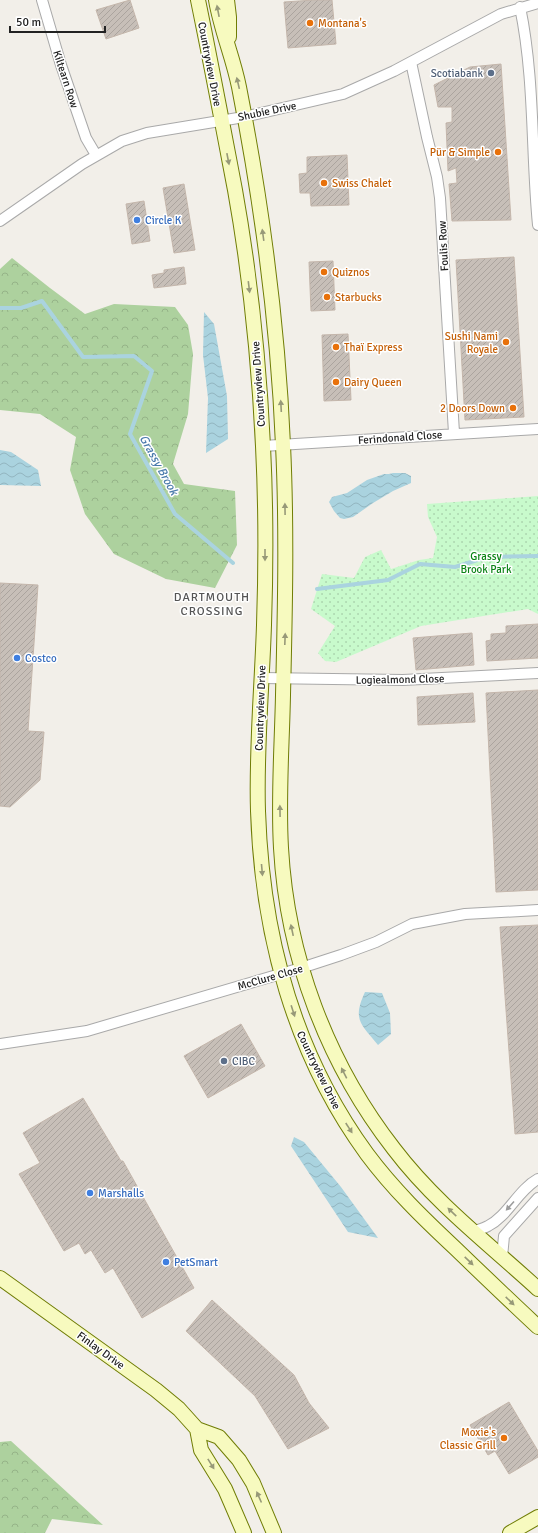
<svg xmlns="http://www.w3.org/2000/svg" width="538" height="1533" font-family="Signika,sans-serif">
<defs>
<pattern id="forest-crowns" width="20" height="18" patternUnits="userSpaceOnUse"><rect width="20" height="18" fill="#add19e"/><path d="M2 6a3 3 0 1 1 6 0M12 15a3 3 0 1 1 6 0" fill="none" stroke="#95b388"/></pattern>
<pattern id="park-dots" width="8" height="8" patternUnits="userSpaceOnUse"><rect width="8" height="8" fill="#c8facc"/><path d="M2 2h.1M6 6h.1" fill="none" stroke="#acd6af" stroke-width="1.8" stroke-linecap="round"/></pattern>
<pattern id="water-waves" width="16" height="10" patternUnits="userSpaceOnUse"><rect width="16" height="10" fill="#aad3df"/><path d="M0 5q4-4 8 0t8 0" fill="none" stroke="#92b5bf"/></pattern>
<pattern id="building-hatch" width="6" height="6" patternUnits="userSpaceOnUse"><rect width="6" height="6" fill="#c7bfb8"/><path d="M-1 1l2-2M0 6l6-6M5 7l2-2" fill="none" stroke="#aba49e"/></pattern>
</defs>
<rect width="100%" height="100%" fill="#f2efe9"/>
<path fill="url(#forest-crowns)" d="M 12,258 L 50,288 L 85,314 L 114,304 L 175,307 L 188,325 L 193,354 L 188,414 L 173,464 L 184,484 L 235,491 L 237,545 L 215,588 L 166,579 L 114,554 L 85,514 L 70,470 L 76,437 L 40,414 L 0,410 L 0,269 Z
M 11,1441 L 103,1525 L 52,1519 L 45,1533 L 0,1533 L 0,1442 Z"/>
<path fill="url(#park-dots)" d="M 538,496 L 538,614 L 528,609 L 421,626 L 336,662 L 325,661 L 318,653 L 335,626 L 311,609 L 322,574 L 354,578 L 365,557 L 381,550 L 391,569 L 419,560 L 433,558 L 437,537 L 428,517 L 427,504 Z"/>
<path fill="url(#water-waves)" d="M 204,312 L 214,324 L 227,396 L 228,439 L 206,453 L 208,398 L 203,355 Z
M 0,450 L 11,452 L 38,470 L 41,486 L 0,485 Z
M 393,473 L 405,473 L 411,476 L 411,483 L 393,491 L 373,503 L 353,517 L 344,519 L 340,518 L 334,511 L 329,502 L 332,497 L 347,493 L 367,480 L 384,474 L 389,474 Z
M 365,992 L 382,993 L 390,1013 L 391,1034 L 378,1045 C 361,1024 352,1020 365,992 Z
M 294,1137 L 304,1142 L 341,1187 L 378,1238 L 348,1232 L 291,1146 Z"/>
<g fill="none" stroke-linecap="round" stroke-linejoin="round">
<path stroke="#aad3df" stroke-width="4" d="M 0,308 L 21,308 L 42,301 L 83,357 L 134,356 L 152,371 L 130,434 L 175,514 L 233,563
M 317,589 L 388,580 L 420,564 L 455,567 L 487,557 L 538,556"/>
</g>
<path fill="url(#building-hatch)" stroke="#c4b6ab" d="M 130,0 L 139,28 L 106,39 L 96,10 Z
M 314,0 L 332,0 L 336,44 L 288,48 L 284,2 Z
M 501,64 L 511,220 L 452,221 L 449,184 L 457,183 L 456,168 L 448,171 L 446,123 L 452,122 L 452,107 L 438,107 L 434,85 L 470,67 Z
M 347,155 L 349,205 L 311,206 L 310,193 L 300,193 L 299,174 L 307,173 L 307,157 Z
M 184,184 L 195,250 L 174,253 L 163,188 Z
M 144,201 L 150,241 L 132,244 L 126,204 Z
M 514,257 L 524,417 L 465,420 L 456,260 Z
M 333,261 L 335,310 L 311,311 L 309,262 Z
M 184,267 L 186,284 L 154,288 L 152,275 L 164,273 L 164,270 Z
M 348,334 L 351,400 L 324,401 L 322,335 Z
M 0,583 L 38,585 L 28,731 L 44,732 L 40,780 L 10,807 L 0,806 Z
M 538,624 L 538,658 L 487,661 L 486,641 L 491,640 L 491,634 L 506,633 L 506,626 Z
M 472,633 L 474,665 L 416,670 L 413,638 Z
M 538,690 L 538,890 L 496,892 L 486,693 Z
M 473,693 L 475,722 L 418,725 L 417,697 Z
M 538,925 L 538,1132 L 515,1134 L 500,927 Z
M 241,1024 L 265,1066 L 208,1098 L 184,1056 Z
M 83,1098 L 121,1161 L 123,1161 L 194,1288 L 142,1318 L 113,1268 L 105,1273 L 91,1250 L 85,1254 L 79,1243 L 64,1251 L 19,1174 L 40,1163 L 23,1133 Z
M 212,1300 L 294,1375 L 309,1403 L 329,1428 L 288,1449 L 255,1396 L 186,1331 Z
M 509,1402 L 538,1451 L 538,1457 L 509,1474 L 495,1451 L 488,1455 L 470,1425 Z"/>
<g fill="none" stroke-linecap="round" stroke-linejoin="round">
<g stroke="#a9a9a9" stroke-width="12">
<path id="street" d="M 42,0 L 61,65 L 86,138 L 96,155
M 520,7 C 535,79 531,153 538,225
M 411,62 L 427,137 L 437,177 L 440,198 L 454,433
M 0,221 L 82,164 L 122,141 L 147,133 L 244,117 L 343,94 L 394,71 L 501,14 L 538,3
M 263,446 L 538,429
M 262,678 L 403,680 L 538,673
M 0,1044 L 87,1031 L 301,968 L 341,955 L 376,942 L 412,924 L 465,914 L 538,910
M 473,1232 C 477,1230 483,1229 488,1226 C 508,1216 518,1190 538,1179
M 502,1257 L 504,1236 L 538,1198"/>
</g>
<g stroke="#707d05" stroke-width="16">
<path id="secondary" d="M 198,0 C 211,63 223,127 235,190 C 250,274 259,361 263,446 C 266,506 266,566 264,625 C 262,687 256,749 258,811 C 262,934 294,1054 367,1154 C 393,1189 424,1219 455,1248 C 483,1275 510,1301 538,1327
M 216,0 C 221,30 233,57 239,87 C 262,205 278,325 283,445 C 287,529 285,612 283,695 C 282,746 278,797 281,848 C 287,956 327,1063 394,1149 C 435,1203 489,1244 538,1289
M 227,0 L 229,17 L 229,37
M 0,1278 L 156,1390 L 179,1409 L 197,1429 L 219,1437 L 239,1460 L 253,1483 L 274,1533
M 197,1429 L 201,1450 L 225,1489 L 244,1533
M 510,1533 L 538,1517"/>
</g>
<use href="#street" stroke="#fff" stroke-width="10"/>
<use href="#secondary" stroke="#f7fabf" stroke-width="14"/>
</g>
<defs><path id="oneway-solid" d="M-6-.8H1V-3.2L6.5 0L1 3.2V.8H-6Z"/></defs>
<g fill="#979978">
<use href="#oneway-solid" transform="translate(218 11) rotate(-101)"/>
<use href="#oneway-solid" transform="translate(238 83) rotate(-103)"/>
<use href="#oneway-solid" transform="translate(228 159) rotate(79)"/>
<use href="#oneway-solid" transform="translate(263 235) rotate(-98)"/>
<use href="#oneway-solid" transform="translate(249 287) rotate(83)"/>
<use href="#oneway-solid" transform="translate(281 406) rotate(-93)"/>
<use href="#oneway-solid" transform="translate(285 509) rotate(-91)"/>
<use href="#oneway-solid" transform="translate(265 555) rotate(90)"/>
<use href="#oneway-solid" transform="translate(285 639) rotate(-88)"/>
<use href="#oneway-solid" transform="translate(280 811) rotate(-91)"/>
<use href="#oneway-solid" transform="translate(262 870) rotate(85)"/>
<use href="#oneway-solid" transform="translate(292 930) rotate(-102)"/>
<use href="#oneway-solid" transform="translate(293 1011) rotate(72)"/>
<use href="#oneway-solid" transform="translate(344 1073) rotate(-117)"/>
<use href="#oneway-solid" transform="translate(349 1128) rotate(57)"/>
<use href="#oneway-solid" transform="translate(452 1212) rotate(-136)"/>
<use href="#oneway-solid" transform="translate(469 1261) rotate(44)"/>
<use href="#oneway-solid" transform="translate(510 1301) rotate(44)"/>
<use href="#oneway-solid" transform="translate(211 1464) rotate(58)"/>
<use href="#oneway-solid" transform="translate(259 1497) rotate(-114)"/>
</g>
<use fill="#9c9c9c" href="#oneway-solid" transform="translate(510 1206) rotate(132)"/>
<g fill="#e8710a" stroke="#fff" stroke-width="1.5">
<circle cx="310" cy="23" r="4"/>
<circle cx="498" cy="152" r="4"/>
<circle cx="324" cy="183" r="4"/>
<circle cx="324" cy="272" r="4"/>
<circle cx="327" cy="297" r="4"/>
<circle cx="506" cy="342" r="4"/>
<circle cx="336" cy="347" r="4"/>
<circle cx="336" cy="382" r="4"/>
<circle cx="513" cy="408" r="4"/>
<circle cx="504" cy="1438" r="4"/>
</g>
<g fill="#5c6f8a" stroke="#fff" stroke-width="1.5">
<circle cx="491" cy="73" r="4"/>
<circle cx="224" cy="1061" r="4"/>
</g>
<g fill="#3f7fe0" stroke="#fff" stroke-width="1.5">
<circle cx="137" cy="220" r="4"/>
<circle cx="17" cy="658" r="4"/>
<circle cx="90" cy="1193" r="4"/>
<circle cx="166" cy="1262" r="4"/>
</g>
<g text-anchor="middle" stroke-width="3" stroke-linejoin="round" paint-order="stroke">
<g font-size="11" fill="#c56008" stroke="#fff" text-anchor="start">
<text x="318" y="27">Montana's</text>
<text x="490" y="156" text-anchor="end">Pür &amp; Simple</text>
<text x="332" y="187">Swiss Chalet</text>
<text x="332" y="276">Quiznos</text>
<text x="335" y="301">Starbucks</text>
<text x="498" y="340" text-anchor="end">Sushi Nami<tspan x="498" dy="13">Royale</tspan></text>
<text x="344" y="351">Thaï Express</text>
<text x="344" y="386">Dairy Queen</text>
<text x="505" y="412" text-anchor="end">2 Doors Down</text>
<text x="496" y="1436" text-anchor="end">Moxie's<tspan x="496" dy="13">Classic Grill</tspan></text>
</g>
<g font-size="11" fill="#222" stroke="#fff">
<text transform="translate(210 64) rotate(79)" y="4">Countryview Drive</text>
<text transform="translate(66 79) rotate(72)" y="4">Kiltearn Row</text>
<text transform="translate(267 111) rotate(-12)" y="4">Shubie Drive</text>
<text transform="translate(443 246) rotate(-93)" y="4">Foulis Row</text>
<text transform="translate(258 384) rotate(-94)" y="4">Countryview Drive</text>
<text transform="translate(400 437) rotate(-4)" y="4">Ferindonald Close</text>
<text transform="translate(400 679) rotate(-1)" y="4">Logiealmond Close</text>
<text transform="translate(260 708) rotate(-88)" y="4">Countryview Drive</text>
<text transform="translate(270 977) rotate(-16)" y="4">McClure Close</text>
<text transform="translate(319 1070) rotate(64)" y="4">Countryview Drive</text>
<text transform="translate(101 1350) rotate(36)" y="4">Finlay Drive</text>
</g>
<g font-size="11" fill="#4e5e75" stroke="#fff" text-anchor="end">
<text x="483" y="77">Scotiabank</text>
<text x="232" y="1065" text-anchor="start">CIBC</text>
</g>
<g font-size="11" fill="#366cbe" stroke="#fff" text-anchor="start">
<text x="145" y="224">Circle K</text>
<text x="25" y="662">Costco</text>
<text x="98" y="1197">Marshalls</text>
<text x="174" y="1266">PetSmart</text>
</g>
<g font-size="11" fill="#0c8416" stroke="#fff">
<text x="486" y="560">Grassy<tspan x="486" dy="13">Brook Park</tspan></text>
</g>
<g font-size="12" font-style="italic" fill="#4a7aab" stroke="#fff">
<text transform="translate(159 465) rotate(61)" y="4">Grassy Brook</text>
</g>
<g font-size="12" letter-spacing="1" fill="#555" stroke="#fff">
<text x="212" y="601">DARTMOUTH<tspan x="212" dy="14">CROSSING</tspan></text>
</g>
</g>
<path d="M10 26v6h95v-6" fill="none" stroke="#222222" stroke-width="2"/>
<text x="16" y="26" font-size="12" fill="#222222" stroke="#ffffff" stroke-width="3" paint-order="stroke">50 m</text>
</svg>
